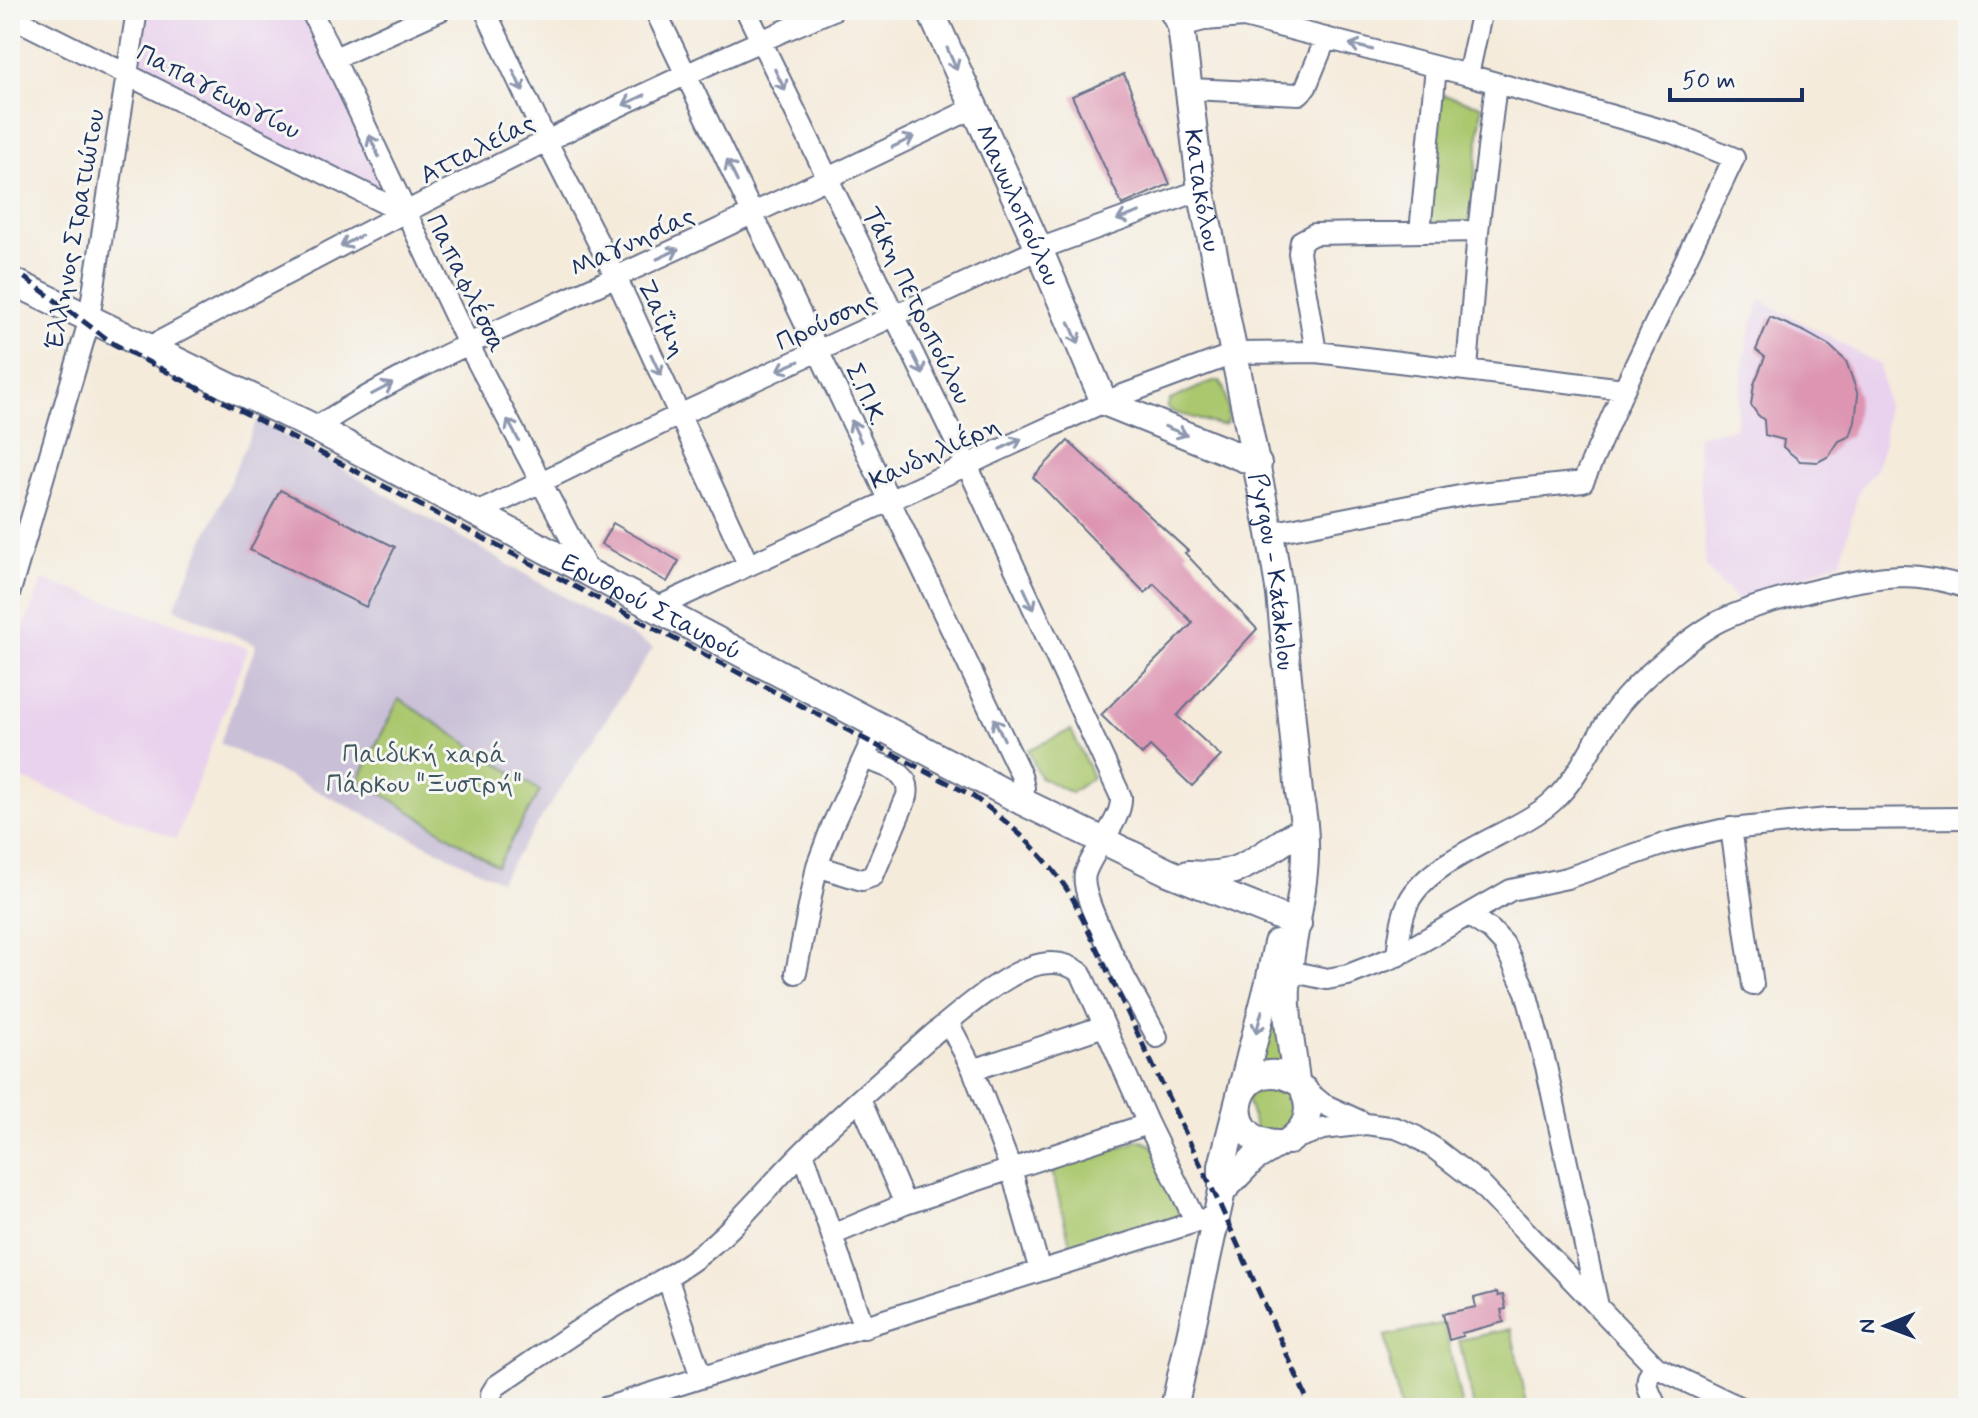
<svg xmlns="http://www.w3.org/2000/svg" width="1978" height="1418" font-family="Mynerve,sans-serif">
<rect width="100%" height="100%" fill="#f6f6f2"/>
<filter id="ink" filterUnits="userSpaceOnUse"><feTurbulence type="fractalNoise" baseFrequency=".0125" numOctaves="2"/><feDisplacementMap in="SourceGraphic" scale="16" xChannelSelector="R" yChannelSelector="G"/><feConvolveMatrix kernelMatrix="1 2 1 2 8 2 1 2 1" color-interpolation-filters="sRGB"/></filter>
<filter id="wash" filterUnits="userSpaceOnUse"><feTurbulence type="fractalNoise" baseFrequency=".006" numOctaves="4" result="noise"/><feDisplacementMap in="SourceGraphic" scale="32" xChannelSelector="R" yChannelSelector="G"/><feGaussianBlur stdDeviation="1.8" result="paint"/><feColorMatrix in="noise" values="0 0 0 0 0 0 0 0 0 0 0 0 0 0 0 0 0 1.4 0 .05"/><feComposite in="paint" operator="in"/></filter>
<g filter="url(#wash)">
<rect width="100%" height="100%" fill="#f5ebdb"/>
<path fill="#e9d2ed" d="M 143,10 L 300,10 L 397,203 L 132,71 Z
M 1760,299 L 1880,365 L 1887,405 L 1884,443 L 1875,471 L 1859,490 L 1841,561 L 1738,601 L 1706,567 L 1697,435 L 1735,428 L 1747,343 Z
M 43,580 L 248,648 L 176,839 L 10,774 L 10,662 Z"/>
<path fill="#c9bfd7" d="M 257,420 L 653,648 L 500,881 L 220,743 L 256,645 L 174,608 Z"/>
<path fill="#abc86e" stroke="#637c66" stroke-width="2" d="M 1440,94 L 1482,106 L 1470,225 L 1426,224 Z
M 1213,381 L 1220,381 C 1226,391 1230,412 1226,424 L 1219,425 L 1173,412 L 1167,407 L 1170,400 Z
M 399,699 L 540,791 L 497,866 L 359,779 Z
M 1071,730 L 1093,777 L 1071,793 L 1040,777 L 1028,750 Z
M 1269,1004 L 1280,1005 L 1286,1066 L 1256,1067 Z
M 1285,1084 L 1301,1105 L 1284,1135 L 1257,1132 L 1247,1099 L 1259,1085 Z
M 1140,1140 L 1153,1146 L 1179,1208 L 1178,1215 L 1171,1222 L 1071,1248 L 1052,1171 Z
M 1444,1323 L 1462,1408 L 1400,1408 L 1385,1336 Z
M 1511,1329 L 1528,1408 L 1474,1408 L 1459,1340 Z"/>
<g id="blocks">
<path fill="#dd95b2" d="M 1124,74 L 1170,184 L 1122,205 L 1072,96 Z
M 1770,317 L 1805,332 L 1830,346 L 1846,361 L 1858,395 L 1855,422 L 1850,436 L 1839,441 L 1829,456 L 1818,462 L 1800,461 L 1783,447 L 1784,440 L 1765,435 L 1764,420 L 1758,415 L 1751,405 L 1754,384 L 1765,357 L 1756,350 Z
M 1068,441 L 1188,551 L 1185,553 L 1257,629 L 1177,716 L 1221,756 L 1192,786 L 1150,746 L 1142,755 L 1101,715 L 1193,623 L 1154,584 L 1145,593 L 1033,477 Z
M 280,490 L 395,547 L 366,607 L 250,550 Z
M 613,523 L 679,561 L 667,582 L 601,544 Z
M 1497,1292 L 1498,1296 L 1503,1295 L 1506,1309 L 1501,1310 L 1504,1322 L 1462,1333 L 1463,1336 L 1449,1340 L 1443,1314 L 1476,1307 L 1474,1298 Z"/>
</g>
</g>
<g filter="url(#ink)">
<use href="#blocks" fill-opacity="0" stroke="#67718a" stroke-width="2"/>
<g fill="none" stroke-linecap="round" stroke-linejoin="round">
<g stroke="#67718a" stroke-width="24">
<path id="minor" d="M 311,10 L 468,344 L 589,573
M 485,10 L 547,142 L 616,277 L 748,564
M 655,10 L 1021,775 L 1024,788 L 1023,802
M 746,10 L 967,465 L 1121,797 C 1123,820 1092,850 1085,874 C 1078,902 1142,1008 1157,1037
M 1181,14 L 1181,26 L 1204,20 L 1244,17 L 1468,75 L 1673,133 L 1734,158 L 1624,389 L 1583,482 L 1470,494 L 1270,533
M 10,16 L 404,213
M 335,58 L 441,10
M 1468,75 L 1482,10
M 1190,89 L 1299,94 L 1306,87 L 1326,38
M 1420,232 L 1436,67
M 151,346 C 374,227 599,108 833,10
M 1316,352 L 1299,253 L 1301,241 L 1314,234 L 1478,231
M 1467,369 L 1478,231 L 1496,84
M 315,428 C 410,366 516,323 618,276 C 737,222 855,165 974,108
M 479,512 L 679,415 L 1039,249 L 1201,190
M 10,591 L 88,325 L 137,10
M 658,607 L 1104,402 L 1236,353 L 1316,352 L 1624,389
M 1731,828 L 1753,985
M 817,866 L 862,880 L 873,876 L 907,796 C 912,770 883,766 864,758
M 1469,916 L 1491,930 L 1504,944 L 1526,992 L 1546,1066 L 1598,1306
M 1397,956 C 1399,940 1400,923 1406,908 C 1423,859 1517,834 1552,802 C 1584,773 1596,730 1625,698 C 1646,674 1687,640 1714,624 C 1751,603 1859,577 1902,576 C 1925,576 1947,581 1968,588
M 1289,971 L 1327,979 L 1348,975 L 1397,956 L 1511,890 L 1567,878 L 1670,842 L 1721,830 L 1827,819 L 1968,818
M 796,973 L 817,866 L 832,826 L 879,725
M 973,1070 L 1104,1026
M 1301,1086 L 1323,1104 L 1362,1122
M 860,1099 L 905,1204
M 1288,1141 L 1323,1129 L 1366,1124 L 1396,1128 L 1415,1136 L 1434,1148 L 1479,1183 L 1656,1367 L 1741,1408
M 803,1152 L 864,1328
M 832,1235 L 905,1204 L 1148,1124
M 1040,1271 L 1208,1218
M 667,1277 L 701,1377
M 1656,1367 C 1640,1379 1650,1393 1657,1408
M 491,1408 L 491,1394 L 496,1386 C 533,1361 570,1335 608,1311 C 638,1292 672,1277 701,1254 C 737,1226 767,1188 800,1155 C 841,1114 886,1076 930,1037 C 956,1015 1008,970 1041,964 C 1057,961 1069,964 1081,973 L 1148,1124 L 1196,1222
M 605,1408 L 1040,1271 L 1011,1169 L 973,1070 L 948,1022"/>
</g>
<g stroke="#67718a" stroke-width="30">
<g id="major">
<path id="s1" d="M 930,10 L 1039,249 L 1104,402 L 1258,464"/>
<path id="s2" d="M 1172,10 L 1181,26 L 1201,190 L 1270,533 L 1280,594 L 1299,793 C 1316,868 1293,917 1287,988 C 1285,1018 1293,1051 1296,1081"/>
<path id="s3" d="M 10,280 L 315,428 L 1023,802 L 1168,872 L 1298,924"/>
<path d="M 1188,874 C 1237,879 1252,861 1292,836"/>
<path d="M 1289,1141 C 1308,1127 1312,1111 1304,1090"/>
<path d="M 1278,1144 C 1211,1141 1238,1048 1296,1081"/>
<path d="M 1222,1191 L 1253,1159 L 1278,1144"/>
<path d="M 1174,1408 L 1222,1191 L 1222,1166 L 1269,982 L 1277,943"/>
</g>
</g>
<use href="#minor" stroke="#fff" stroke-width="20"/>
<use href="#major" stroke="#fff" stroke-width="26"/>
<path stroke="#1b2f5e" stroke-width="5" stroke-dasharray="12 6" stroke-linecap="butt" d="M 10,267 L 114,344 L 971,795 C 1012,824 1047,856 1073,899 L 1219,1203 L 1311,1408"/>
</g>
<defs><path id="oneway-shaft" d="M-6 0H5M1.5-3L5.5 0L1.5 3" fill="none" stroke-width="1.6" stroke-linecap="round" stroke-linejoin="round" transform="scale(2)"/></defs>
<g stroke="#8d97ae">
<use href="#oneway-shaft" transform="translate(1361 47) rotate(-166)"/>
<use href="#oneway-shaft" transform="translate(952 59) rotate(66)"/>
<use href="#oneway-shaft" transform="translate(780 80) rotate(64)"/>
<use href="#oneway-shaft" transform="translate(518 81) rotate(65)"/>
<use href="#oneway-shaft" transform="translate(634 100) rotate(155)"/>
<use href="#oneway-shaft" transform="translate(903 142) rotate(-26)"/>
<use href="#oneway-shaft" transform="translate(374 146) rotate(-114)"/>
<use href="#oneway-shaft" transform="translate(732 171) rotate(-116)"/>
<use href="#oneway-shaft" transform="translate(1128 216) rotate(160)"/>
<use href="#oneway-shaft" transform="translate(351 241) rotate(152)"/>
<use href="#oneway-shaft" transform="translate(668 254) rotate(-25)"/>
<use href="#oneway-shaft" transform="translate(1074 333) rotate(67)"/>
<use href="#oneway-shaft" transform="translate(918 364) rotate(64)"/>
<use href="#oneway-shaft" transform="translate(656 365) rotate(65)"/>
<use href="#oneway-shaft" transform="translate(788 366) rotate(156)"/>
<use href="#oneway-shaft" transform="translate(382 389) rotate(-28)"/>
<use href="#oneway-shaft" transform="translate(513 430) rotate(-118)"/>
<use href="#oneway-shaft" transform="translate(856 431) rotate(-115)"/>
<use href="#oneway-shaft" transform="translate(1176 431) rotate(22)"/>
<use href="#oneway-shaft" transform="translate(1011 444) rotate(-25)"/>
<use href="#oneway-shaft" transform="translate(1029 599) rotate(65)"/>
<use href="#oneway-shaft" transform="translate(999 729) rotate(-116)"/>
<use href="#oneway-shaft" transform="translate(1259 1022) rotate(105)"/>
</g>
</g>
<g text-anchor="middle" stroke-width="6" stroke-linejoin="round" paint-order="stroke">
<g font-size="26" fill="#1b2f5e" stroke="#f6f6f2">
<text transform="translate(219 91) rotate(27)" y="9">Παπαγεωργίου</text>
<text transform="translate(477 148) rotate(-27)" y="9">Ατταλείας</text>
<text dy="9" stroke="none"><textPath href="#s2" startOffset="184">Κατακόλου</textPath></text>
<text dy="9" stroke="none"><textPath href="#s1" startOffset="214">Μανωλοπούλου</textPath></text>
<text transform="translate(74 229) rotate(-80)" y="9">Έλληνος Στρατιώτου</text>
<text transform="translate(632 241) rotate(-25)" y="9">Μαγνησίας</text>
<text transform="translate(467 283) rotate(64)" y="9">Παπαφλέσσα</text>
<text transform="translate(918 305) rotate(64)" y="9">Τάκη Πετροπούλου</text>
<text transform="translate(663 318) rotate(65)" y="9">Ζαΐμη</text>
<text transform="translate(826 320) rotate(-25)" y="9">Προύσσης</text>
<text transform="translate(867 394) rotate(65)" y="9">Σ.Π.Κ.</text>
<text transform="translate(934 452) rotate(-25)" y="9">Κανδηλιέρη</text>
<text dy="9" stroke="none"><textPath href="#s2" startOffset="572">Pyrgou - Katakolou</textPath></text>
<text dy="9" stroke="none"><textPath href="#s3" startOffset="720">Ερυθρού Σταυρού</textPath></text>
</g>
<g font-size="26" fill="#3f5562" stroke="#f6f6f2">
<text x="424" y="762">Παιδική χαρά<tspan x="424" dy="30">Πάρκου "Ξυστρή"</tspan></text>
</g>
</g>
<rect width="1978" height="1418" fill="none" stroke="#f6f6f2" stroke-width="40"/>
<g transform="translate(1886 1326) rotate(269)" stroke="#f6f6f2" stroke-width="6" paint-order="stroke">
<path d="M0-6L14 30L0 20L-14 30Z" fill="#1b2f5e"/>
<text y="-12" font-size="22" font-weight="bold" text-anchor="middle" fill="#1b2f5e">N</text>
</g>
<path d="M1670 88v12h132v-12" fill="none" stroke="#1b2f5e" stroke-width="4"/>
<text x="1682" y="88" font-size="24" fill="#1b2f5e" stroke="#f6f6f2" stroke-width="6" paint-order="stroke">50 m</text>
</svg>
